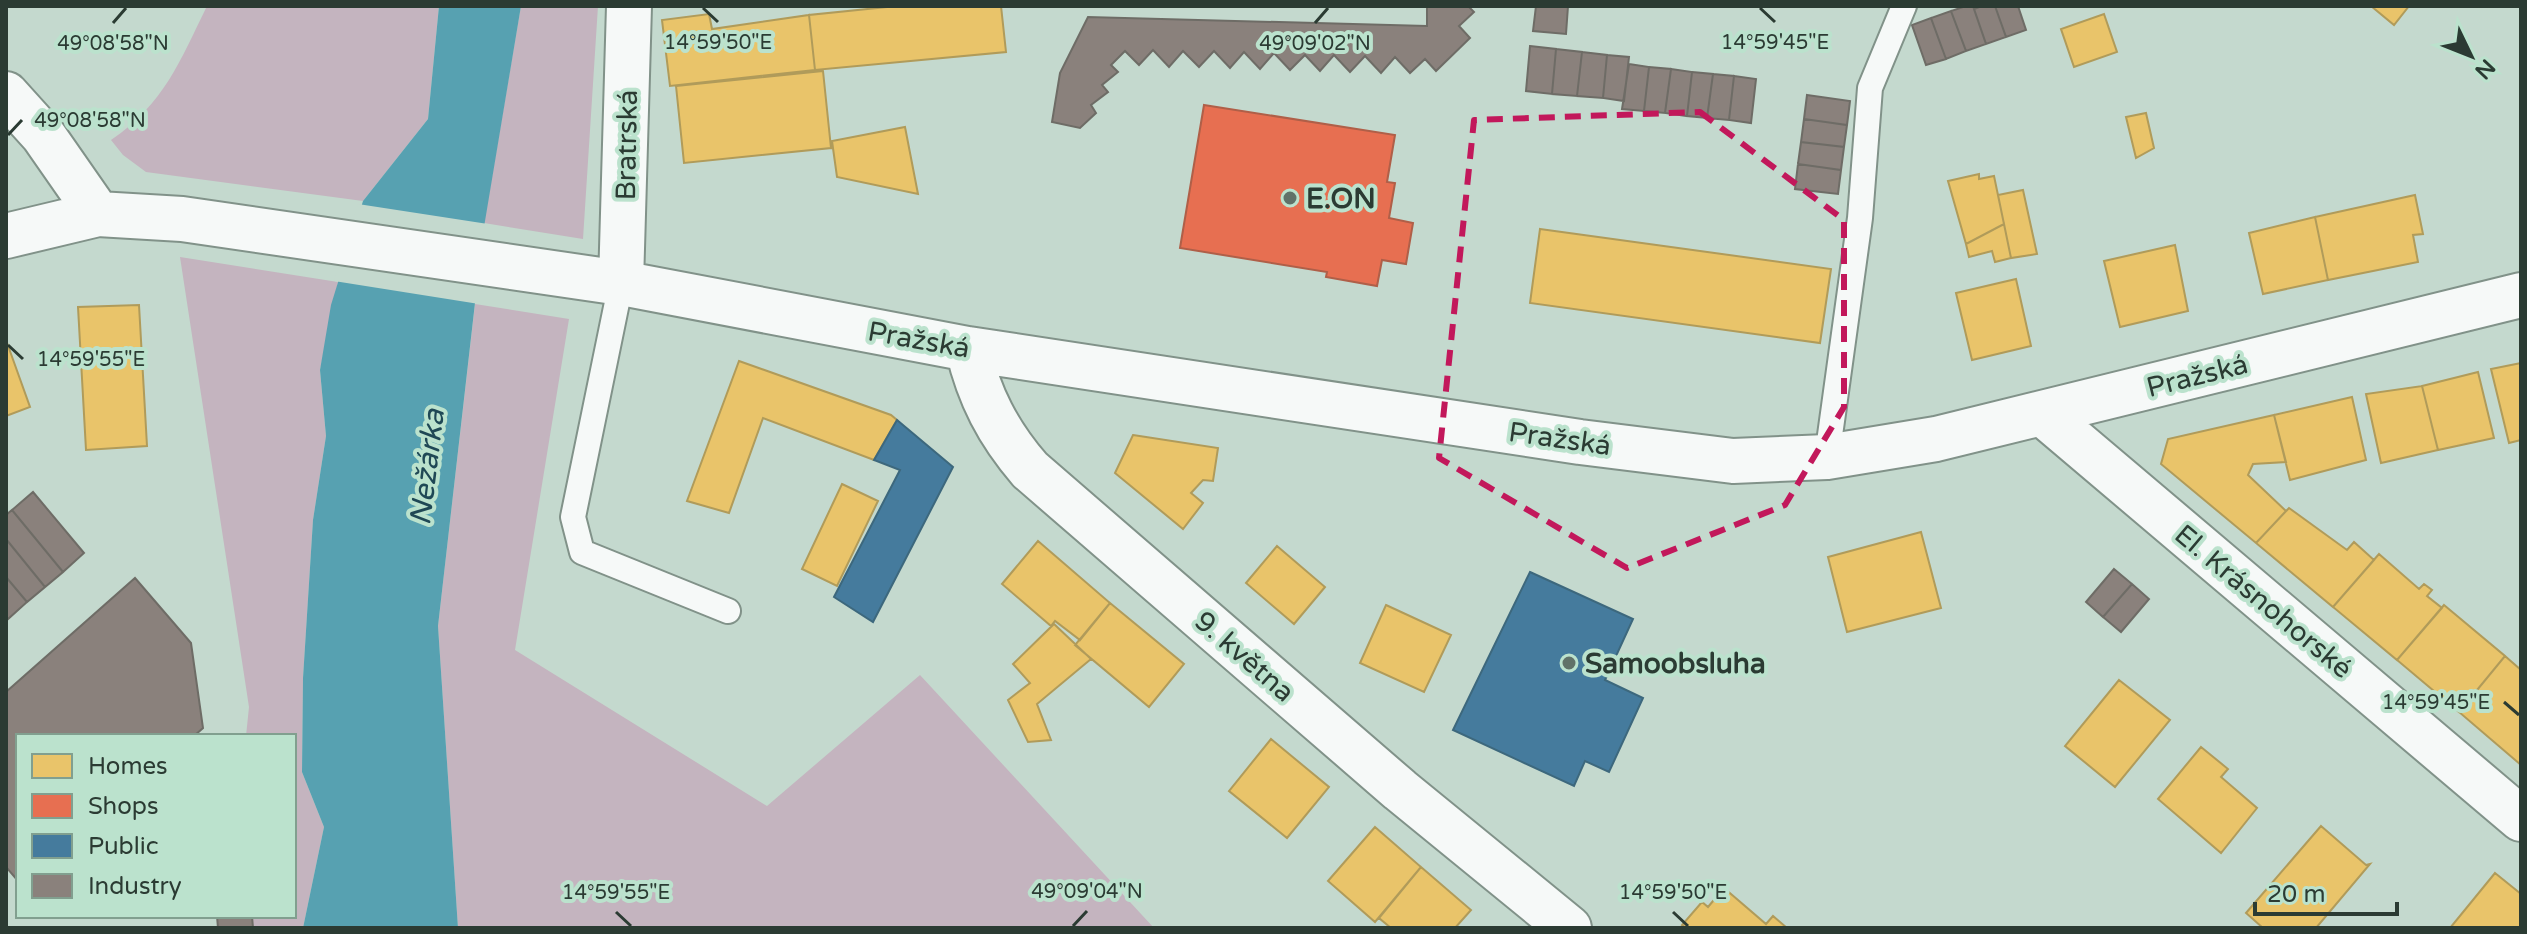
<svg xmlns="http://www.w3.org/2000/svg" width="2527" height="934" font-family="'Varela Round',sans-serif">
<rect width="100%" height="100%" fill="#c4d9ce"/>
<path fill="#c4b4bf" d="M 207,6 L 439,6 L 428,119 L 363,201 L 146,172 L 123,155 L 111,140 C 164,104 180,61 207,6 Z
M 521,6 L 598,6 L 583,239 L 484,223 Z
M 180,257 L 338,282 L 320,370 L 326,436 L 313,520 L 303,678 L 302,772 L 324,827 L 303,928 L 253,928 L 252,916 L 294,916 L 294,736 L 246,736 L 249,707 Z
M 475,304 L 569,319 L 515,650 L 767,806 L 920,675 L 1154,928 L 458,928 L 438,626 Z"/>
<path fill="#57a1b1" d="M 439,6 L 521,6 L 483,233 L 438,626 L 458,928 L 303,928 L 324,827 L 302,772 L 303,678 L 313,520 L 326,436 L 320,370 L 331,305 L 363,201 L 428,119 Z"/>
<path fill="#c4d9ce" d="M 358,204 L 488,224 L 479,304 L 334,281 Z"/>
<path fill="#e9c46a" stroke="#b09b5a" stroke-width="2" d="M 897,6 L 1001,6 L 1006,52 L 815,70 L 809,15 Z
M 2371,6 L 2409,6 L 2394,25 Z
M 709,14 L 712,29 L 809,15 L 815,70 L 670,86 L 662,20 Z
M 2104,14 L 2117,52 L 2074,67 L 2061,29 Z
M 823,71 L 831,148 L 684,163 L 676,86 Z
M 2146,113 L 2154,148 L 2136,158 L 2126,117 Z
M 905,127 L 918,194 L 837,177 L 832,141 Z
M 1979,174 L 1979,179 L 1994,176 L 2004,224 L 1966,244 L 1948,181 Z
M 2023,190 L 2037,254 L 2011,258 L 1998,195 Z
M 2415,195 L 2423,234 L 2413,235 L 2418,262 L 2328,280 L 2315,217 Z
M 2315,217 L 2328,280 L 2263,294 L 2249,233 Z
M 2004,224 L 2011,258 L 1995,262 L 1992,251 L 1969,257 L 1966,244 Z
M 1540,229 L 1831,269 L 1820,343 L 1530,303 Z
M 2175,245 L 2188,311 L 2120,327 L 2104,261 Z
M 2016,279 L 2031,346 L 1972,360 L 1956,293 Z
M 139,305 L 147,446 L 86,450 L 78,307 Z
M 6,340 L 30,407 L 6,416 Z
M 739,361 L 891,415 L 897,420 L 874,460 L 763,418 L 729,513 L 687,501 Z
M 2521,363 L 2521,440 L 2509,443 L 2491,369 Z
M 2478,372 L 2494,438 L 2438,450 L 2422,386 Z
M 2422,386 L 2438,450 L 2381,463 L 2366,394 Z
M 2352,397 L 2366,460 L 2290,480 L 2274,415 Z
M 2274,415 L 2286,462 L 2253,464 L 2248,475 L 2286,511 L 2256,543 L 2161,464 L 2168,439 Z
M 1133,435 L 1218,448 L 1213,481 L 1203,480 L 1191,493 L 1203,503 L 1183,529 L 1115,473 Z
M 842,484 L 878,501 L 837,586 L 802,569 Z
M 2289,508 L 2347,550 L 2354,542 L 2374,560 L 2333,607 L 2256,543 Z
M 1921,532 L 1941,608 L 1847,632 L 1828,557 Z
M 1038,541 L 1110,603 L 1080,640 L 1055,621 L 1051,626 L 1002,584 Z
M 1277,546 L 1325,587 L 1294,624 L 1246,583 Z
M 2379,554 L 2419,589 L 2424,584 L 2432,590 L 2427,596 L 2442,608 L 2397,660 L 2333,607 Z
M 1110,603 L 1184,664 L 1149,707 L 1075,645 Z
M 1386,605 L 1451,635 L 1424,692 L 1360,663 Z
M 2444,605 L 2505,656 L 2459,712 L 2397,660 Z
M 1054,624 L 1091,659 L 1037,704 L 1051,740 L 1028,742 L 1008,700 L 1030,683 L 1013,664 Z
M 2505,656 L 2521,670 L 2521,765 L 2459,712 Z
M 2119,680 L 2170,720 L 2115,787 L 2065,746 Z
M 1271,739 L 1329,787 L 1287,838 L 1229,791 Z
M 2201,747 L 2228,769 L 2221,777 L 2257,808 L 2221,853 L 2158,799 Z
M 2321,826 L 2366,865 L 2370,864 L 2316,928 L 2263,928 L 2246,913 Z
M 1375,827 L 1421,867 L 1375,922 L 1328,881 Z
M 1421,867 L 1471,910 L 1455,928 L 1391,928 L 1379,918 Z
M 2495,873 L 2521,894 L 2521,928 L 2450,928 Z
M 1724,888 L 1766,924 L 1773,916 L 1787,928 L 1686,928 L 1682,925 L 1702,902 L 1708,907 Z"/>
<path fill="#e76f51" stroke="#af5f48" stroke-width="2" d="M 1204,105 L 1395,135 L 1387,182 L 1395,183 L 1389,218 L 1413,223 L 1406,264 L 1382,260 L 1377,286 L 1326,277 L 1327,272 L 1180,248 Z"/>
<path fill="#457b9d" stroke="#3d687d" stroke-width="2" d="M 897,420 L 953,467 L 873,622 L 834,597 L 900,470 L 874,460 Z
M 1530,572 L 1633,619 L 1605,680 L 1643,698 L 1609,772 L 1585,761 L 1574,786 L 1453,730 Z"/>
<path fill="#8a817c" stroke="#6e6c66" stroke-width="2" d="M 1427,6 L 1468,6 L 1474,12 L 1459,26 L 1470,38 L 1436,71 L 1425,59 L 1410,73 L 1395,57 L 1381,73 L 1365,56 L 1350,72 L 1334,55 L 1320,71 L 1305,55 L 1290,70 L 1274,53 L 1260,69 L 1244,52 L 1230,68 L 1214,51 L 1199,67 L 1183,51 L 1169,67 L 1153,50 L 1139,65 L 1125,51 L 1111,65 L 1118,72 L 1102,85 L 1108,92 L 1091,105 L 1096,113 L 1080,128 L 1052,122 L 1060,73 L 1088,17 L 1427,26 Z
M 1536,6 L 1568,6 L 1566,34 L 1533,31 Z
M 1966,6 L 1973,6 L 1986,44 L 1966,51 L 1951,11 Z
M 1982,6 L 1995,6 L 2006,37 L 1986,44 L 1974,9 Z
M 1995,6 L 2018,6 L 2026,30 L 2006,37 Z
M 1951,11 L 1966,51 L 1946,59 L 1931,18 Z
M 1931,18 L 1946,59 L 1926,65 L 1912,25 Z
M 1530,46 L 1556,49 L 1552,94 L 1526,91 Z
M 1556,49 L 1582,52 L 1577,96 L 1552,94 Z
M 1582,52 L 1607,55 L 1603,98 L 1577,96 Z
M 1607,55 L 1629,57 L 1624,101 L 1603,98 Z
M 1629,64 L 1649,67 L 1644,111 L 1622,109 Z
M 1649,67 L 1671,69 L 1665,113 L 1644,111 Z
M 1671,69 L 1692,72 L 1687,116 L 1665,113 Z
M 1692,72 L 1713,74 L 1707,118 L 1687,116 Z
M 1713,74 L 1734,76 L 1729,120 L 1707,118 Z
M 1734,76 L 1756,79 L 1751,123 L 1729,120 Z
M 1807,95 L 1850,101 L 1847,125 L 1804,119 Z
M 1804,119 L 1847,125 L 1844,147 L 1801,142 Z
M 1801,142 L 1844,147 L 1841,170 L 1798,164 Z
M 1798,164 L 1841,170 L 1838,194 L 1795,189 Z
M 33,492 L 84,553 L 63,572 L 12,510 Z
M 12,510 L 63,572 L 45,587 L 6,539 L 6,515 Z
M 6,539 L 45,587 L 27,602 L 6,577 Z
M 2114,569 L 2132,584 L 2103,617 L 2086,602 Z
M 6,577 L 27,602 L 8,619 L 6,617 Z
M 135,578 L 191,643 L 203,728 L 194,736 L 18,736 L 18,881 L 6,867 L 6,692 Z
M 2132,584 L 2149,599 L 2121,632 L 2103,617 Z
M 217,916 L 252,916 L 253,928 L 218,928 Z"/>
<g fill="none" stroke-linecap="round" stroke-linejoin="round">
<g stroke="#819289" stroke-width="28">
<path id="lane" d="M 621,283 L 573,517 L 582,552 L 728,611
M 1827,457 L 1860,218 L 1870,88 L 1904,6"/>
</g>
<g stroke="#819289" stroke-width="48">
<path id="street" d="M 6,94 L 43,135 L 98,214
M 6,236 L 98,214 L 182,219 L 621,283 L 968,349 L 1580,442 L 1733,461 L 1827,457 L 1936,439 L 2521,295
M 621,283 L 629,6
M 968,349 C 979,396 998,433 1030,470 L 1400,790 L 1569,928
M 2043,414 L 2521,819"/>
</g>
<use href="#lane" stroke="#f6f9f8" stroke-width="24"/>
<use href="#street" stroke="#f6f9f8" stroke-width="44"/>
</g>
<path fill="none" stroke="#c2185b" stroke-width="6" stroke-dasharray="16 10" stroke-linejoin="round" d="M 1700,112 L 1844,220 L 1844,407 L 1785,505 L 1627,568 L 1439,458 L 1474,120 Z"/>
<path fill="none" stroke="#2b3b33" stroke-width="3" d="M 703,8 L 718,22M 1760,8 L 1775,22M 113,23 L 126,8M 1315,23 L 1328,8M 8,135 L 22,120M 8,345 L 23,359M 2504,702 L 2519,715M 616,912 L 631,926M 1673,912 L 1688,926M 1073,926 L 1087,911"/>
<g fill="#617269" stroke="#bbe2cd" stroke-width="3">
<circle cx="1290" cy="198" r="8"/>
<circle cx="1569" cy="663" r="8"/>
</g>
<g text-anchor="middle" stroke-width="8" stroke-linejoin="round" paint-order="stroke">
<g font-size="28" fill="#2b3b33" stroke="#bbe2cd">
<text transform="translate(626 145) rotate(-89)" y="10">Bratrská</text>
<text transform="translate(919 339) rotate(10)" y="10">Pražská</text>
<text transform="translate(2197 375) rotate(-14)" y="10">Pražská</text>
<text transform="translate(1560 438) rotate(8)" y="10">Pražská</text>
<text transform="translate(2264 601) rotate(40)" y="10">El. Krásnohorské</text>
<text transform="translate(1245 656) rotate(41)" y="10">9. května</text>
</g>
<g font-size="28" font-weight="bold" fill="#2b3b33" stroke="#bbe2cd" text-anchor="start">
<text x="1306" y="208">E.ON</text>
<text x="1585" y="673">Samoobsluha</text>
</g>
<g font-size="30" font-style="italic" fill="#1f4855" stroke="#bbe2cd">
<text transform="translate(427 467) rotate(-83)" y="10">Nežárka</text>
</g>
</g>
<g font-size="20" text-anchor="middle" fill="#2b3b33" stroke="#bbe2cd" stroke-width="8" stroke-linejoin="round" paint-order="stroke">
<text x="718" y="49">14°59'50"E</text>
<text x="1775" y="49">14°59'45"E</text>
<text x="113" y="50">49°08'58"N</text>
<text x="1315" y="50">49°09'02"N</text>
<text x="90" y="127">49°08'58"N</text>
<text x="91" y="366">14°59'55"E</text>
<text x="2436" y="709">14°59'45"E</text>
<text x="1087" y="898">49°09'04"N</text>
<text x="616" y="899">14°59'55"E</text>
<text x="1673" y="899">14°59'50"E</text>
</g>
<rect width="2527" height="934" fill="none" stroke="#2b3b33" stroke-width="16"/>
<rect x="16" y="734" width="280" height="184" fill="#bbe2cd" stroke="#819f8f" stroke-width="2"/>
<rect x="32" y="754" width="40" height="24" fill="#e9c46a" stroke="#819f8f" stroke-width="2"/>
<text x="88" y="774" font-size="24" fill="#2b3b33">Homes</text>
<rect x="32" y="794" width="40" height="24" fill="#e76f51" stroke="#819f8f" stroke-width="2"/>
<text x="88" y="814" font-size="24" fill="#2b3b33">Shops</text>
<rect x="32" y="834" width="40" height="24" fill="#457b9d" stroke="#819f8f" stroke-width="2"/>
<text x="88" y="854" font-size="24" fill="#2b3b33">Public</text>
<rect x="32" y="874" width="40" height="24" fill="#8a817c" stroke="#819f8f" stroke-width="2"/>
<text x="88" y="894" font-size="24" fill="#2b3b33">Industry</text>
<g transform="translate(2471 56) rotate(133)" stroke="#bbe2cd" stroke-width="6" paint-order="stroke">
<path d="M0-6L14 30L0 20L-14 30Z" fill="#2b3b33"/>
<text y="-12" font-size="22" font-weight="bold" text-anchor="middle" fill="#2b3b33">N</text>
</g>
<path d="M2255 902v12h142v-12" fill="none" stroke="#2b3b33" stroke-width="4"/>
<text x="2267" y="902" font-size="24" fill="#2b3b33" stroke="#bbe2cd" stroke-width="6" paint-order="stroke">20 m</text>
</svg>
